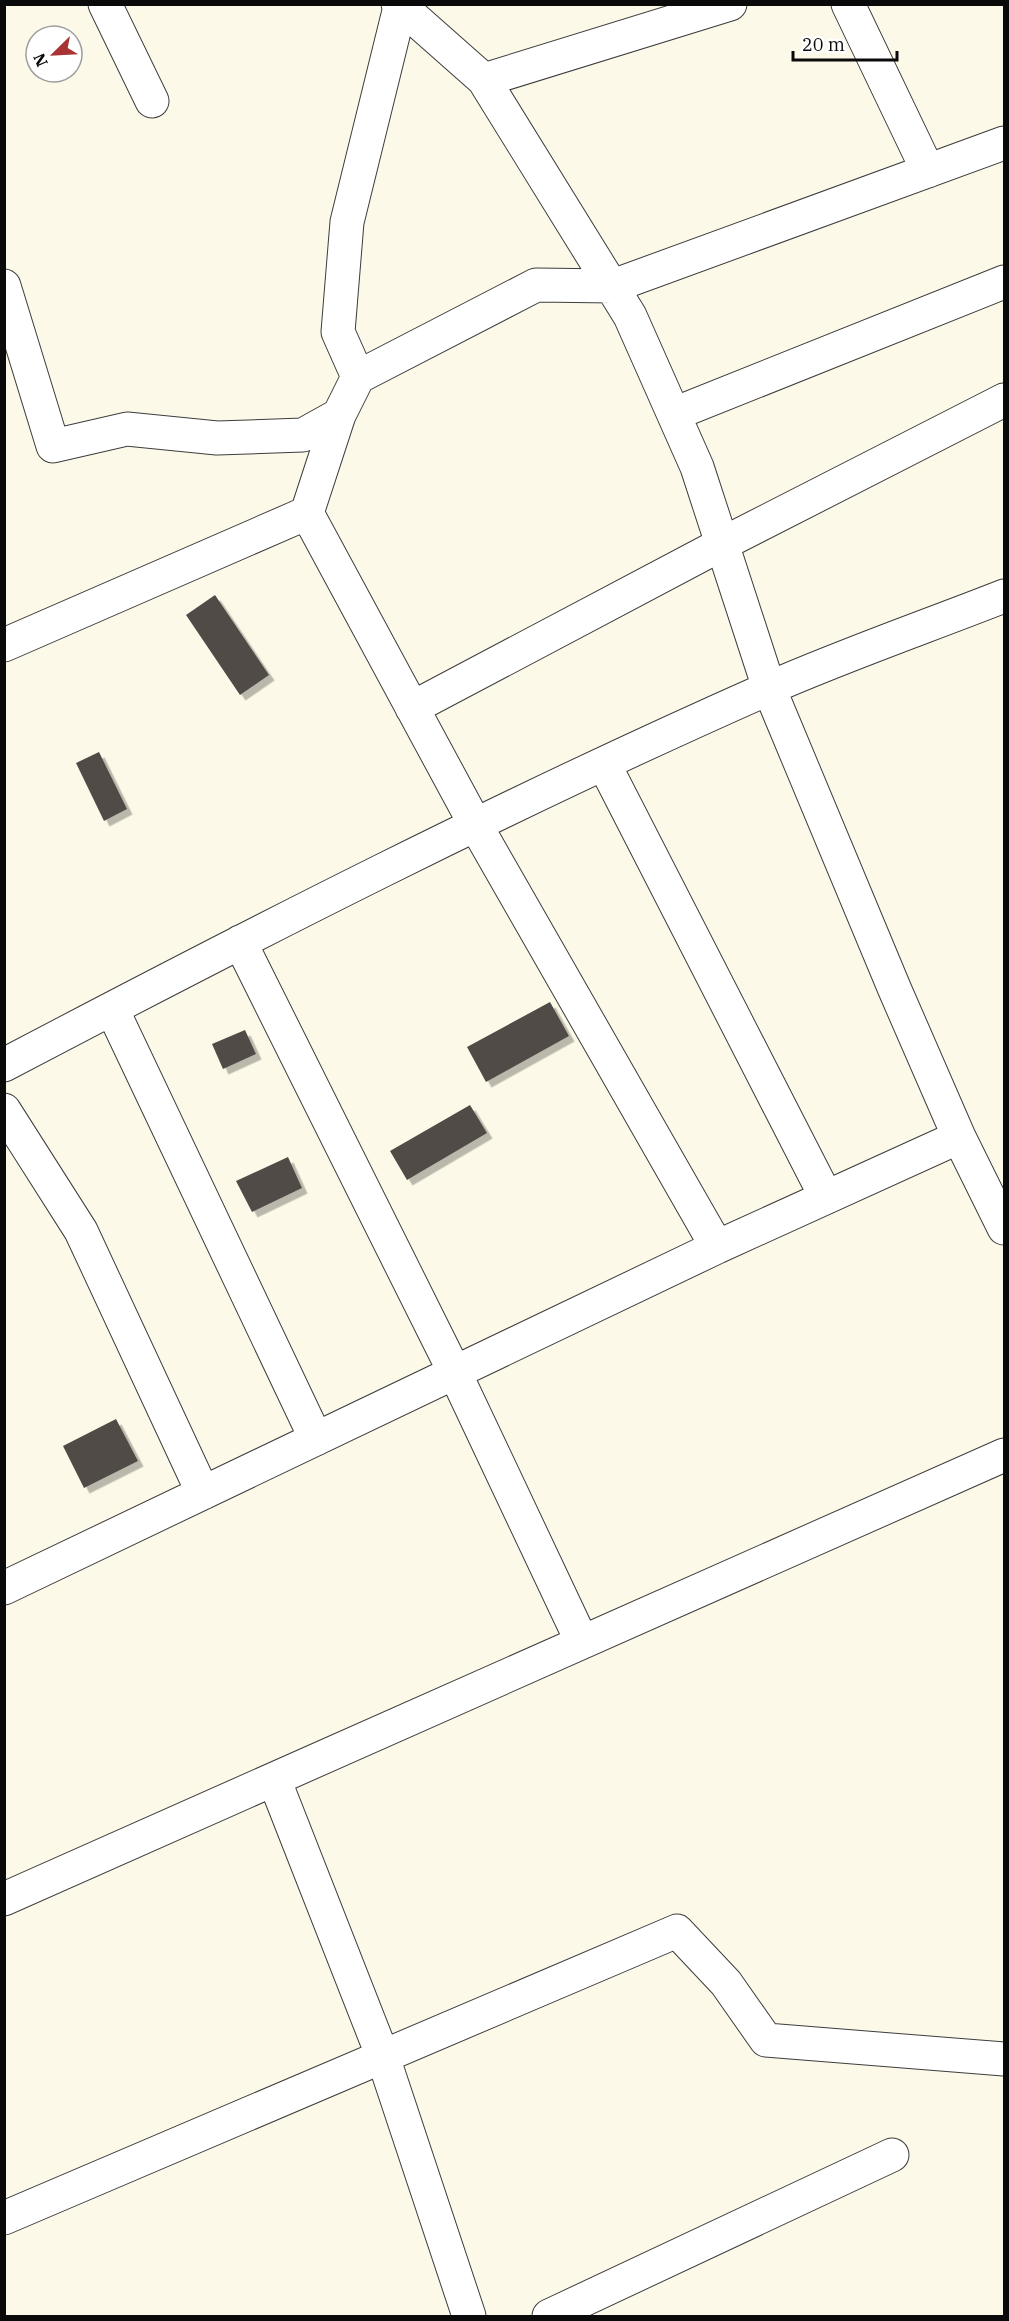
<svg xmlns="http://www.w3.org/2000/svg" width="1009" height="2321" font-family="'IBM Plex Serif',serif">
<defs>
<filter id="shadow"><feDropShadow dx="5.5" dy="5.5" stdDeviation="0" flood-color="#0004"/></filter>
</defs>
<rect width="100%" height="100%" fill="#fdf9e9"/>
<path fill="#514b47" filter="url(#shadow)" d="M 215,595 L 269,675 L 240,695 L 186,615 Z
M 99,752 L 127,809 L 104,821 L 76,763 Z
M 550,1002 L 569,1036 L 486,1082 L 467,1047 Z
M 245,1030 L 256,1054 L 223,1069 L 212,1044 Z
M 470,1105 L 487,1133 L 407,1180 L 390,1151 Z
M 288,1157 L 302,1188 L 252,1212 L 236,1181 Z
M 116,1419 L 138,1461 L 84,1488 L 63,1446 Z"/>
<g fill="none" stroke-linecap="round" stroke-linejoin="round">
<g stroke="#3d3d3d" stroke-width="35">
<path id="minor" d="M 105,4 L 152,101
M 398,4 L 484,80 L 630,316 L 697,467 L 769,688 L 895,990 L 959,1137 L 1004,1228
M 848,4 L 928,171
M 484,80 L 730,4
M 4,286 L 53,446 L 127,429 L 217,438 L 303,435 L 339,415
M 358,377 L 338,332 L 347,222 L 400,7
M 674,414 L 1004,282
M 307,513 L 339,415 L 358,377 L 536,285 L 613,286 L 1004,143
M 4,645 L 307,513 L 475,824 L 717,1247 L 959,1137
M 412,708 L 722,544 L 1004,400
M 604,764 L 826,1197
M 240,942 L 455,1373 L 582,1642
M 112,1009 L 316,1439
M 4,1065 C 255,933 507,804 767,689 C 844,655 925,627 1004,596
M 4,1110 L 81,1231 L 203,1493
M 4,1588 L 717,1247
M 274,1779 L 383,2057 L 469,2316
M 4,1899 L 1004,1455
M 4,2218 L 677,1931 L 726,1983 L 766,2040 L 1004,2059
M 549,2316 L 892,2155"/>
</g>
<use href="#minor" stroke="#fff" stroke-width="33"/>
</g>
<rect width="1009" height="2321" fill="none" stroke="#0a0a0a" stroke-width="12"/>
<g transform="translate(54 54) rotate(246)"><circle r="28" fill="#ffffff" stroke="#9d9d9d" stroke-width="1.5"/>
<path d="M0-4.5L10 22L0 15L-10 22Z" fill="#a93234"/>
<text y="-9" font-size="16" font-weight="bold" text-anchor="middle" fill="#0a0a0a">N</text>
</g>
<path d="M793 51v9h104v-9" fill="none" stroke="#0a0a0a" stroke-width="3"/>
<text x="802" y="51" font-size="18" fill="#0a0a0a" stroke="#ffffff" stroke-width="4.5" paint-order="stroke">20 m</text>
</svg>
